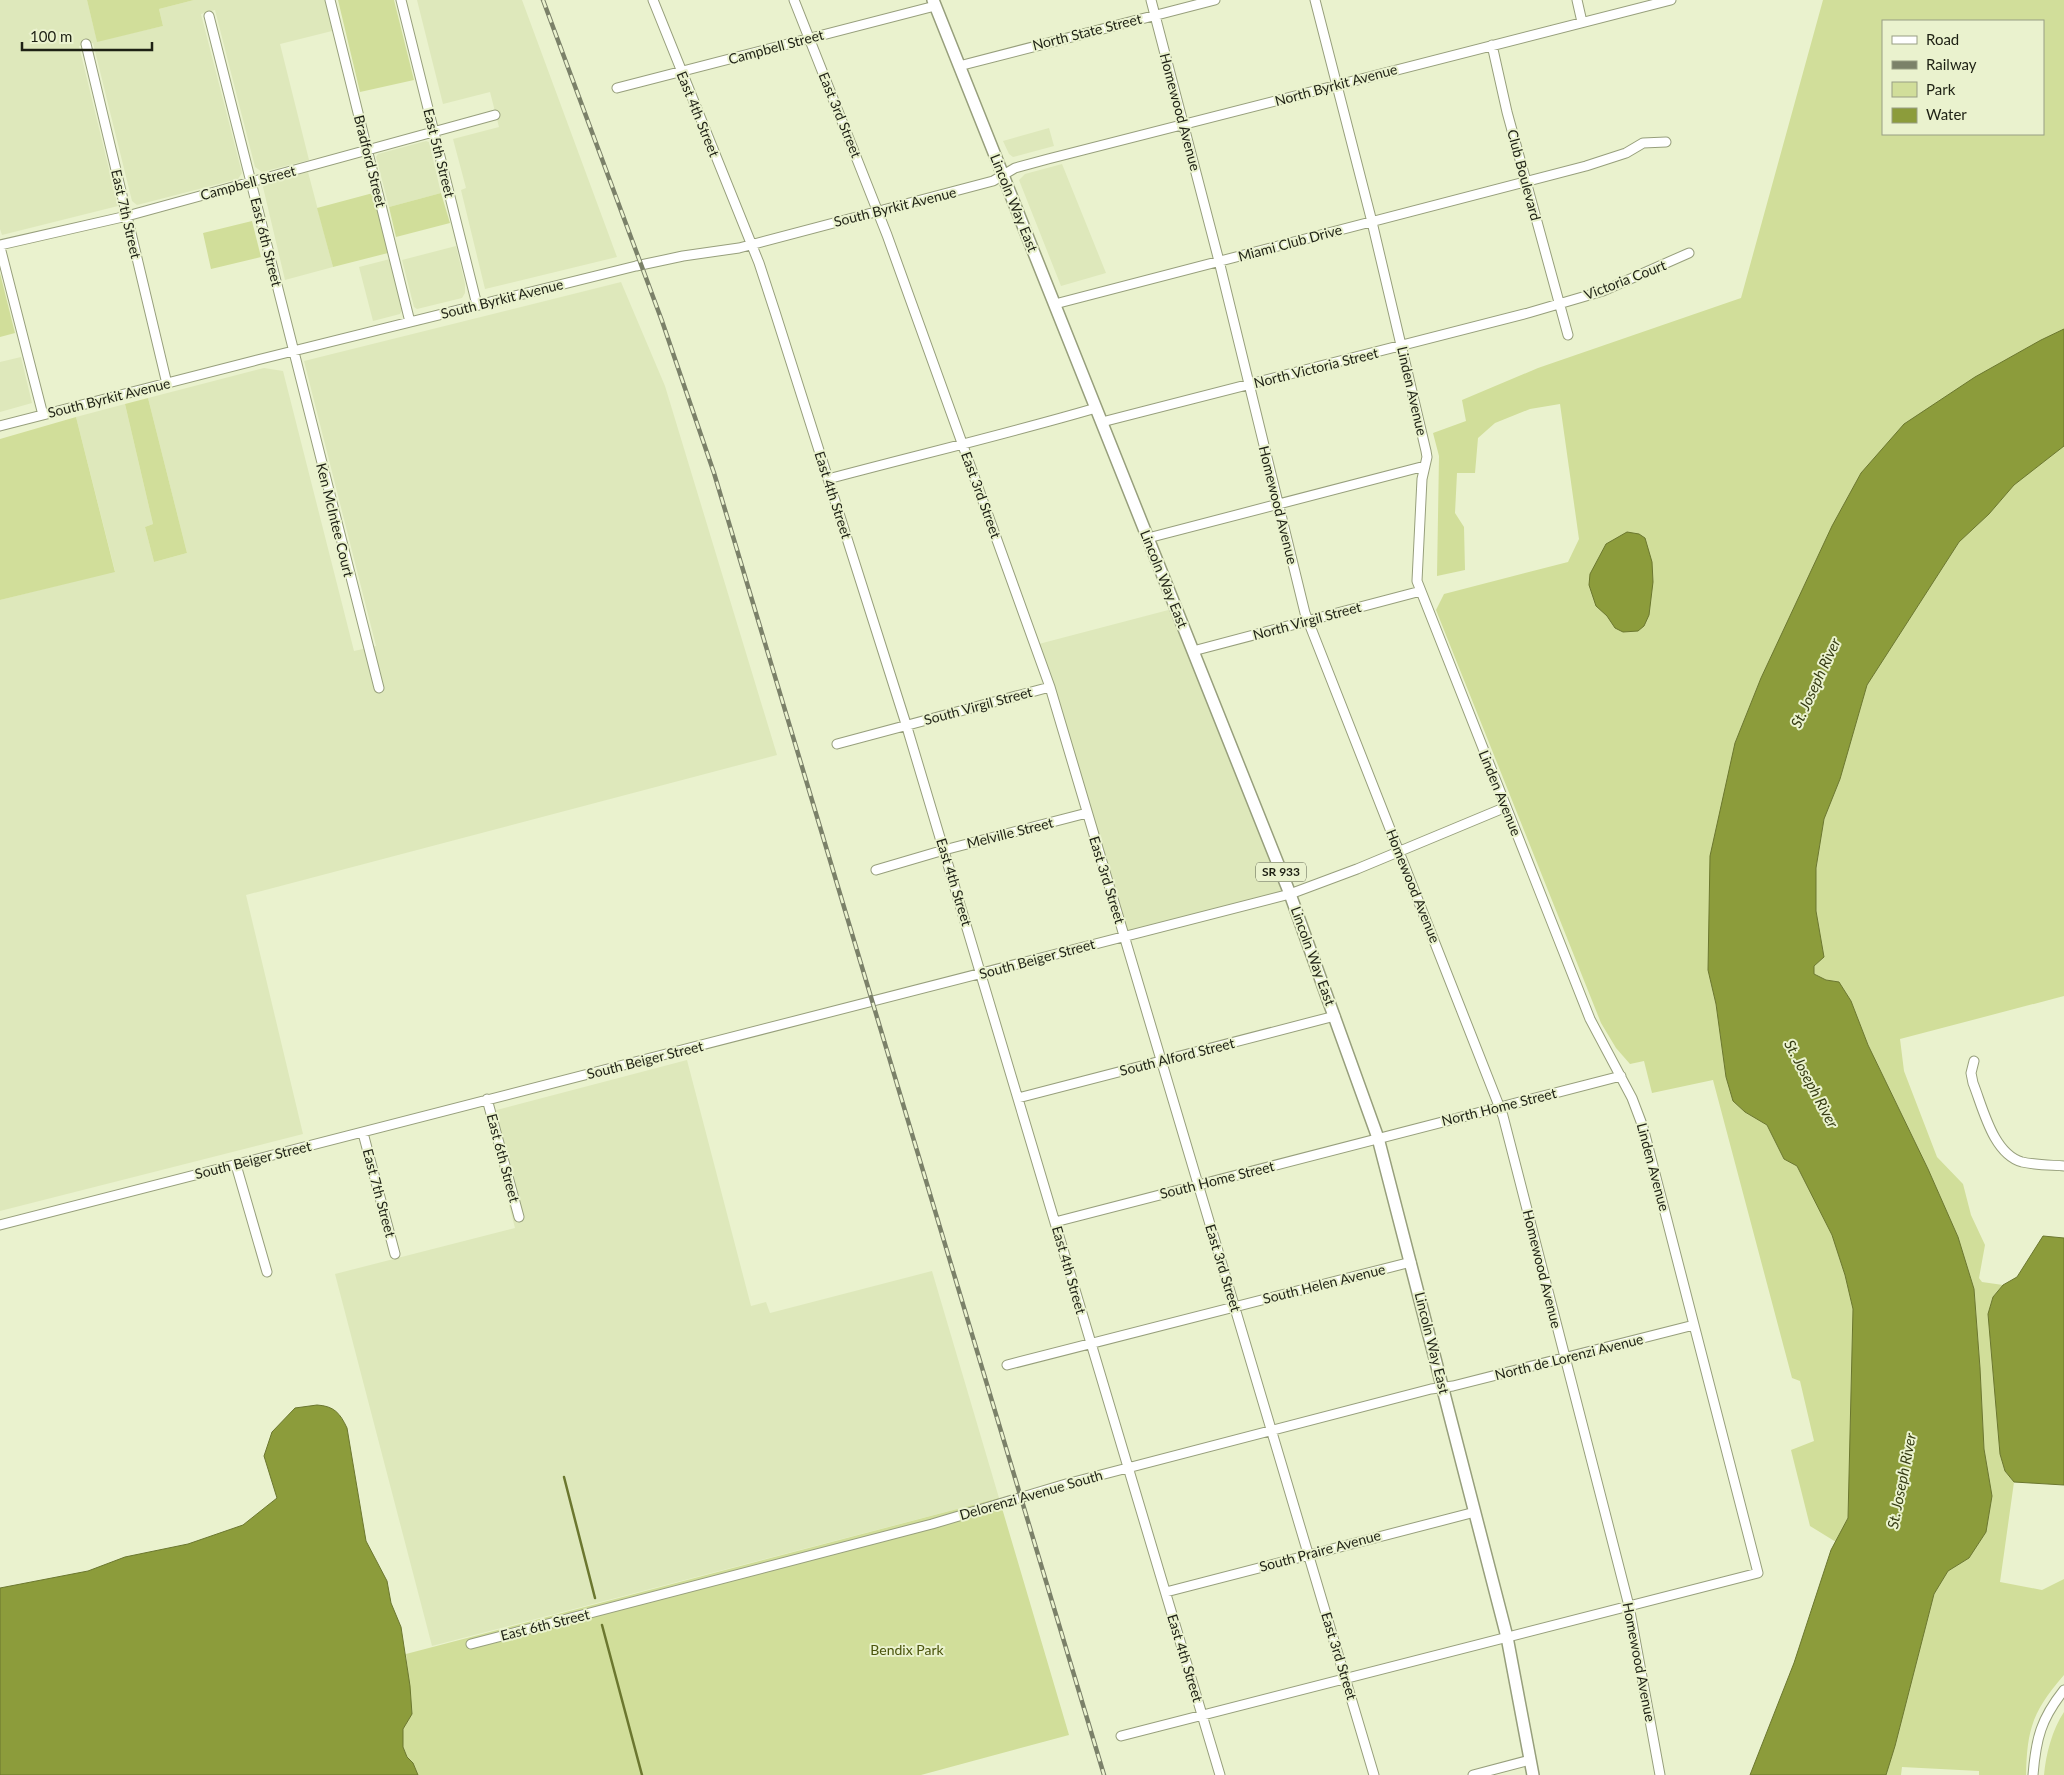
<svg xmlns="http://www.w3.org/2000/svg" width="2064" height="1775" font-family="Lato,sans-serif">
<rect width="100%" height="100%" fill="#eaf2ce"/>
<path fill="#dee8bb" d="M 0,0 L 87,0 L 97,41 L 163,26 L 159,9 L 194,0 L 325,0 L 332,31 L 280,44 L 309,160 L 262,172 L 255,167 L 215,10 L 201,14 L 242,173 L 238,179 L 137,205 L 132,201 L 93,43 L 79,46 L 118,206 L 2,235 L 0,229 Z
M 417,0 L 522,0 L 617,257 L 485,289 L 461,190 L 466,188 L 453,139 L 499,127 L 490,92 L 443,104 Z
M 1049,128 L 1054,146 L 1013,157 L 1009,154 L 1003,141 Z
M 426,141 L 429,142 L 441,193 L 389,207 L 376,157 L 378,154 Z
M 1062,164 L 1106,273 L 1061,286 L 1019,180 L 1025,174 Z
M 308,172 L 333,267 L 285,280 L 263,187 L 266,183 Z
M 456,246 L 465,284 L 465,293 L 462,298 L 417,309 L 414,307 L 402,260 Z
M 390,259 L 402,310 L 400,314 L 373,321 L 359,267 Z
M 621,282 L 665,386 L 777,755 L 246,895 L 303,1134 L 0,1211 L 0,600 L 115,571 L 76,417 L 125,404 L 153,524 L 145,527 L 154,562 L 187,553 L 148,398 L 264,368 L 283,371 L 354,651 L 376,646 L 304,361 Z
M 21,357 L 32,403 L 0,412 L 0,362 Z
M 1176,608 L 1290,894 L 1124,936 L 1035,645 Z
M 687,1060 L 751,1306 L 766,1302 L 770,1313 L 932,1271 L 999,1498 L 432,1646 L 335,1274 L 515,1228 L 485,1113 Z"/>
<path fill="#d1de9a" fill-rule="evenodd" d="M 87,0 L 194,0 L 159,9 L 163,26 L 97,42 Z
M 338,0 L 394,0 L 414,80 L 360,92 Z
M 1823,0 L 2064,0 L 2064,329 L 2041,340 L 1861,473 L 1832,526 L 1761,678 L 1735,743 L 1708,970 L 1716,1004 L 1726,1077 L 1733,1101 L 1745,1112 L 1767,1125 L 1784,1159 L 1797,1166 L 1832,1235 L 1845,1275 L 1853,1309 L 1848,1518 L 1836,1542 L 1810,1526 L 1791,1450 L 1814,1441 L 1800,1381 L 1792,1378 L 1713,1080 L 1652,1093 L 1644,1061 L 1630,1064 L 1616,1048 L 1601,1023 L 1436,610 L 1444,594 L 1568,562 L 1579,539 L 1560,404 L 1530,409 L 1495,423 L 1478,438 L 1475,473 L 1457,473 L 1455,513 L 1464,527 L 1465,570 L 1437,576 L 1439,456 L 1433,433 L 1466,421 L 1462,400 L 1538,368 L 1741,298 ZM 1883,21 L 2043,21 L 2043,134 L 1883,134 Z
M 373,193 L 388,253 L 333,267 L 317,208 Z
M 441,193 L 450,223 L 396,237 L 389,207 Z
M 252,221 L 261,257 L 211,269 L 203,233 Z
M 0,273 L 15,333 L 0,337 Z
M 148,398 L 187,553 L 154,562 L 145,527 L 153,524 L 125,404 Z
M 76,417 L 115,572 L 0,600 L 0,439 Z
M 2064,446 L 2064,996 L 1900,1039 L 1904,1071 L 1937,1157 L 1963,1184 L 1971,1215 L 1985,1245 L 1979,1278 L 1982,1282 L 2003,1285 L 1993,1297 L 1988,1314 L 2000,1454 L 2005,1471 L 2014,1482 L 2000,1582 L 2042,1590 L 2064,1579 L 2064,1675 C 2033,1711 2027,1728 2026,1775 L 1979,1775 L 1979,1771 L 1902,1767 L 1901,1775 L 1886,1775 L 1895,1746 L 1934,1594 L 1948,1571 L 1969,1558 L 1986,1532 L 1992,1496 L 1984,1449 L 1980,1368 L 1974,1289 L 1958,1237 L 1928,1169 L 1868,1045 L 1851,1001 L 1839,982 L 1826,980 L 1814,974 L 1814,966 L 1824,957 L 1816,911 L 1816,868 L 1824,819 L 1840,779 L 1867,685 L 1959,542 L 1989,514 L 2014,485 Z
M 999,1498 L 1069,1735 L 921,1775 L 418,1775 L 413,1763 L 407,1757 L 403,1747 L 403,1729 L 412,1714 L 406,1654 Z
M 2064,1712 L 2064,1775 L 2044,1775 C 2046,1754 2052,1730 2064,1712 Z"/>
<path fill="#8c9c3b" stroke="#6b772f" d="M 2064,329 L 2064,446 L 2014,485 L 1989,514 L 1959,542 L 1867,685 L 1840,779 L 1824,819 L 1816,868 L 1816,911 L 1824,957 L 1814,966 L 1814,974 L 1826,980 L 1839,982 L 1851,1001 L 1868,1045 L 1928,1169 L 1958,1237 L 1974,1289 L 1980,1368 L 1984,1449 L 1992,1496 L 1986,1532 L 1969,1558 L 1948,1571 L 1934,1594 L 1895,1746 L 1886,1775 L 1750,1775 L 1794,1663 L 1831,1550 L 1848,1518 L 1853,1309 L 1845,1275 L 1832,1235 L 1797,1166 L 1784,1159 L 1767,1125 L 1745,1112 L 1733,1101 L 1726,1077 L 1716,1004 L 1708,970 L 1710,856 L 1735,743 L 1761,678 L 1832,526 L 1861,473 L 1904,424 L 1975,377 L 2041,340 Z
M 1627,532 L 1639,534 L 1645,538 L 1652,562 L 1653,582 L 1649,615 L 1644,626 L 1638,631 L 1623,632 L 1615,628 L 1607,616 L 1596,606 L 1589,585 L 1590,574 L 1606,544 Z
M 2043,1236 L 2064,1238 L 2064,1485 L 2014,1482 L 2005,1471 L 2000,1454 L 1988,1314 L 1993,1297 L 2003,1285 L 2017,1277 Z
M 317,1405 C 334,1406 340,1413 347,1428 L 366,1541 L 387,1581 L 391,1603 L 401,1627 L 410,1686 L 412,1714 L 403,1729 L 403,1747 L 407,1757 L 413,1763 L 418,1775 L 0,1775 L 0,1588 L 88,1571 L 125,1557 L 188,1544 L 243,1525 L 277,1498 L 264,1456 L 272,1432 L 295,1408 Z"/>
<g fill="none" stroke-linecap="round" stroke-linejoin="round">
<path stroke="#6b772f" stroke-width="2.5" d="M 564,1477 L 595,1598
M 602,1625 L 642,1775"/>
<g stroke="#979f7c" stroke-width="11">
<path id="minor" d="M 330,0 L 410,322
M 401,0 L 477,305
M 653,0 L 759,263 L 775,312 L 906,724 L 1220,1775
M 794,0 L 887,235 L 1050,687 L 1374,1775
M 1151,0 L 1219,261 L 1305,613 L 1503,1116 L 1629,1606 L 1660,1775
M 1577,0 L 1582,22
M 209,16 L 379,688
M 86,44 L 167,384
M 1492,45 L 1507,112 L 1568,335
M 959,66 L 1215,0
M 617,88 L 935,6
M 0,245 L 127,216 L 495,115
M 0,247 L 43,415
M 1055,304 L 1586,166 L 1626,153 L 1643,143 L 1666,142
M 1102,422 L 1528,313 L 1603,291 L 1689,253
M 0,426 L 257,360 L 636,266 L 683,256 L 739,248 L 993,181 L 1015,168 L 1048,159 L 1671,0
M 828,479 C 918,455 1007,434 1096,408
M 1148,538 L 1425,466
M 1193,651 L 1421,591
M 837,744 L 1050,687
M 876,870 L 944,850 L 1087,813
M 1974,1061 L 1971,1073 L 1973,1083 C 1983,1108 1993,1154 2022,1162 C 2035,1165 2050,1165 2064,1166
M 1018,1098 L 1335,1016
M 487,1099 L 519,1217
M 363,1133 L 395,1254
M 236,1165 L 267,1272
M 1055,1222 L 1621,1076
M 0,1225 L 1290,894 L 1357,869 L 1506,807
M 1007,1365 L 1411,1262
M 1166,1592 L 1475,1512
M 471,1644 L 932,1524 L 1066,1484 L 1431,1389 L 1453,1386 L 1694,1325
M 1121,1736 L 1758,1573 L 1643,1127 L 1632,1098 L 1590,1019 L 1417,581 L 1422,479 L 1427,457 L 1426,451 L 1372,222 L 1315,0
M 1473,1775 L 1530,1760
M 2033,1775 C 2036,1738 2041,1719 2064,1690"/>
</g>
<g stroke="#979f7c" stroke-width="14">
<path id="major" d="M 933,0 L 1290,894 L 1378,1138 L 1507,1637 L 1533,1775"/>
</g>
<use href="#minor" stroke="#fff" stroke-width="9"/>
<use href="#major" stroke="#fff" stroke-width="11"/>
<g stroke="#7b8169" stroke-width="4.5">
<path id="rail" d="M 543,0 L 662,321 L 714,473 L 1104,1775"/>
</g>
<use href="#rail" stroke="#eaf2ce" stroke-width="2.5" stroke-dasharray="8" stroke-linecap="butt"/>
</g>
<g text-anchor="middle" stroke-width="4" stroke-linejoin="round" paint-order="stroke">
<rect fill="#eaf2ce" stroke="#5b604c" stroke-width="1" x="1256" y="862.5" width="50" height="19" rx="4"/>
<g font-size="12" font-weight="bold" fill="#1e2114">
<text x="1281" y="876">SR 933</text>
</g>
<g font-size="14" fill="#1e2114" stroke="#eaf2ce">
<text transform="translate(1087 32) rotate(-14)" y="5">North State Street</text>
<text transform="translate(776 47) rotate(-15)" y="5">Campbell Street</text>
<text transform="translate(1336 85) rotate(-15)" y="5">North Byrkit Avenue</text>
<text transform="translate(1180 112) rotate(75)" y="5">Homewood Avenue</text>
<text transform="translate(698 114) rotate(68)" y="5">East 4th Street</text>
<text transform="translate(840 115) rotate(68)" y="5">East 3rd Street</text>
<text transform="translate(439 153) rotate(76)" y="5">East 5th Street</text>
<text transform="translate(370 161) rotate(76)" y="5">Bradford Street</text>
<text transform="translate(1524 175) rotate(75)" y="5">Club Boulevard</text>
<text transform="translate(248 183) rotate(-15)" y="5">Campbell Street</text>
<text transform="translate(1014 203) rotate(68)" y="5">Lincoln Way East</text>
<text transform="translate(895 207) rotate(-14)" y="5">South Byrkit Avenue</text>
<text transform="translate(126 214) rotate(77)" y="5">East 7th Street</text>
<text transform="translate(266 242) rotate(76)" y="5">East 6th Street</text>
<text transform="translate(1290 243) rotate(-15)" y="5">Miami Club Drive</text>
<text transform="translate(1625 280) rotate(-21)" y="5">Victoria Court</text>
<text transform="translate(502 299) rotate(-14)" y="5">South Byrkit Avenue</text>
<text transform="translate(1316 368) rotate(-14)" y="5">North Victoria Street</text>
<text transform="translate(1412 391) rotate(77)" y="5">Linden Avenue</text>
<text transform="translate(109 398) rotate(-14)" y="5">South Byrkit Avenue</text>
<text transform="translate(833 495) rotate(72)" y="5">East 4th Street</text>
<text transform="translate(981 495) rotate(70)" y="5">East 3rd Street</text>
<text transform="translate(1278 505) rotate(76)" y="5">Homewood Avenue</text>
<text transform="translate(335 520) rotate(76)" y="5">Ken McIntee Court</text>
<text transform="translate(1164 579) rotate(68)" y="5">Lincoln Way East</text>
<text transform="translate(1307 621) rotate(-15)" y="5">North Virgil Street</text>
<text transform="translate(978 706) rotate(-15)" y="5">South Virgil Street</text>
<text transform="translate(1500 793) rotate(68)" y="5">Linden Avenue</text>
<text transform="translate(1010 833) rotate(-14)" y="5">Melville Street</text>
<text transform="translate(1107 880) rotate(73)" y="5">East 3rd Street</text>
<text transform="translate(954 882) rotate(73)" y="5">East 4th Street</text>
<text transform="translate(1413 886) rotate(68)" y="5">Homewood Avenue</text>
<text transform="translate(1313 956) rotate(70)" y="5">Lincoln Way East</text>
<text transform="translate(1037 959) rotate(-15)" y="5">South Beiger Street</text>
<text transform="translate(1177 1057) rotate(-14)" y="5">South Alford Street</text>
<text transform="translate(645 1060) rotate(-14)" y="5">South Beiger Street</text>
<text transform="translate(1499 1107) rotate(-14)" y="5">North Home Street</text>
<text transform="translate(503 1158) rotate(75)" y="5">East 6th Street</text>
<text transform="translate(253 1160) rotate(-14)" y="5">South Beiger Street</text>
<text transform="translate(1653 1167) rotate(75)" y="5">Linden Avenue</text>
<text transform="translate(1217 1180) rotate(-14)" y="5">South Home Street</text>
<text transform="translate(379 1193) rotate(75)" y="5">East 7th Street</text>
<text transform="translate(1223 1268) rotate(73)" y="5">East 3rd Street</text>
<text transform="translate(1542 1269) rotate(76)" y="5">Homewood Avenue</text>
<text transform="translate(1069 1270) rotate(74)" y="5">East 4th Street</text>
<text transform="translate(1324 1284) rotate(-14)" y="5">South Helen Avenue</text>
<text transform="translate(1432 1343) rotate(76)" y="5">Lincoln Way East</text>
<text transform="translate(1569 1357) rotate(-14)" y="5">North de Lorenzi Avenue</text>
<text transform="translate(1031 1495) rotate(-16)" y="5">Delorenzi Avenue South</text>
<text transform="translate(1320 1551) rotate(-15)" y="5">South Praire Avenue</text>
<text transform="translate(545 1625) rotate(-14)" y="5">East 6th Street</text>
<text transform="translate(1339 1656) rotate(73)" y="5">East 3rd Street</text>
<text transform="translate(1185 1658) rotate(73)" y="5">East 4th Street</text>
<text transform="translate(1639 1662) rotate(79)" y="5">Homewood Avenue</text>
</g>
<g font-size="14" fill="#4a540c" stroke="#eaf2ce">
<text x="907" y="1655">Bendix Park</text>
</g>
<g font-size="15" font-style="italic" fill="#353b13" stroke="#eaf2ce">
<text transform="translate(1816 683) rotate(-65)" y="5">St. Joseph River</text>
<text transform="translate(1811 1084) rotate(62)" y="5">St. Joseph River</text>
<text transform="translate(1902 1481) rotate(-79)" y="5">St. Joseph River</text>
</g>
</g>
<rect x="1882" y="20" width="162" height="115" fill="#eaf2ce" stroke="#989e84"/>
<rect x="1892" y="36" width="25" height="8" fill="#ffffff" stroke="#989e84"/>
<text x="1926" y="45" font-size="15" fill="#1e2114">Road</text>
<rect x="1892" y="61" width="25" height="8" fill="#7b8169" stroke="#989e84"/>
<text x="1926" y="70" font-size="15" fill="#1e2114">Railway</text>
<rect x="1892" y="82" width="25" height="15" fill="#d1de9a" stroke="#989e84"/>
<text x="1926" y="95" font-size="15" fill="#1e2114">Park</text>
<rect x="1892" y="108" width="25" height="15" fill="#8c9c3b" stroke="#989e84"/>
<text x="1926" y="120" font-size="15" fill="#1e2114">Water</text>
<path d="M22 42v8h130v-8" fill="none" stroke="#1e2114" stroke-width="2.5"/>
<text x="30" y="42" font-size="15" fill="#1e2114" stroke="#eaf2ce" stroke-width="4" paint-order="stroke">100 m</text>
</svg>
